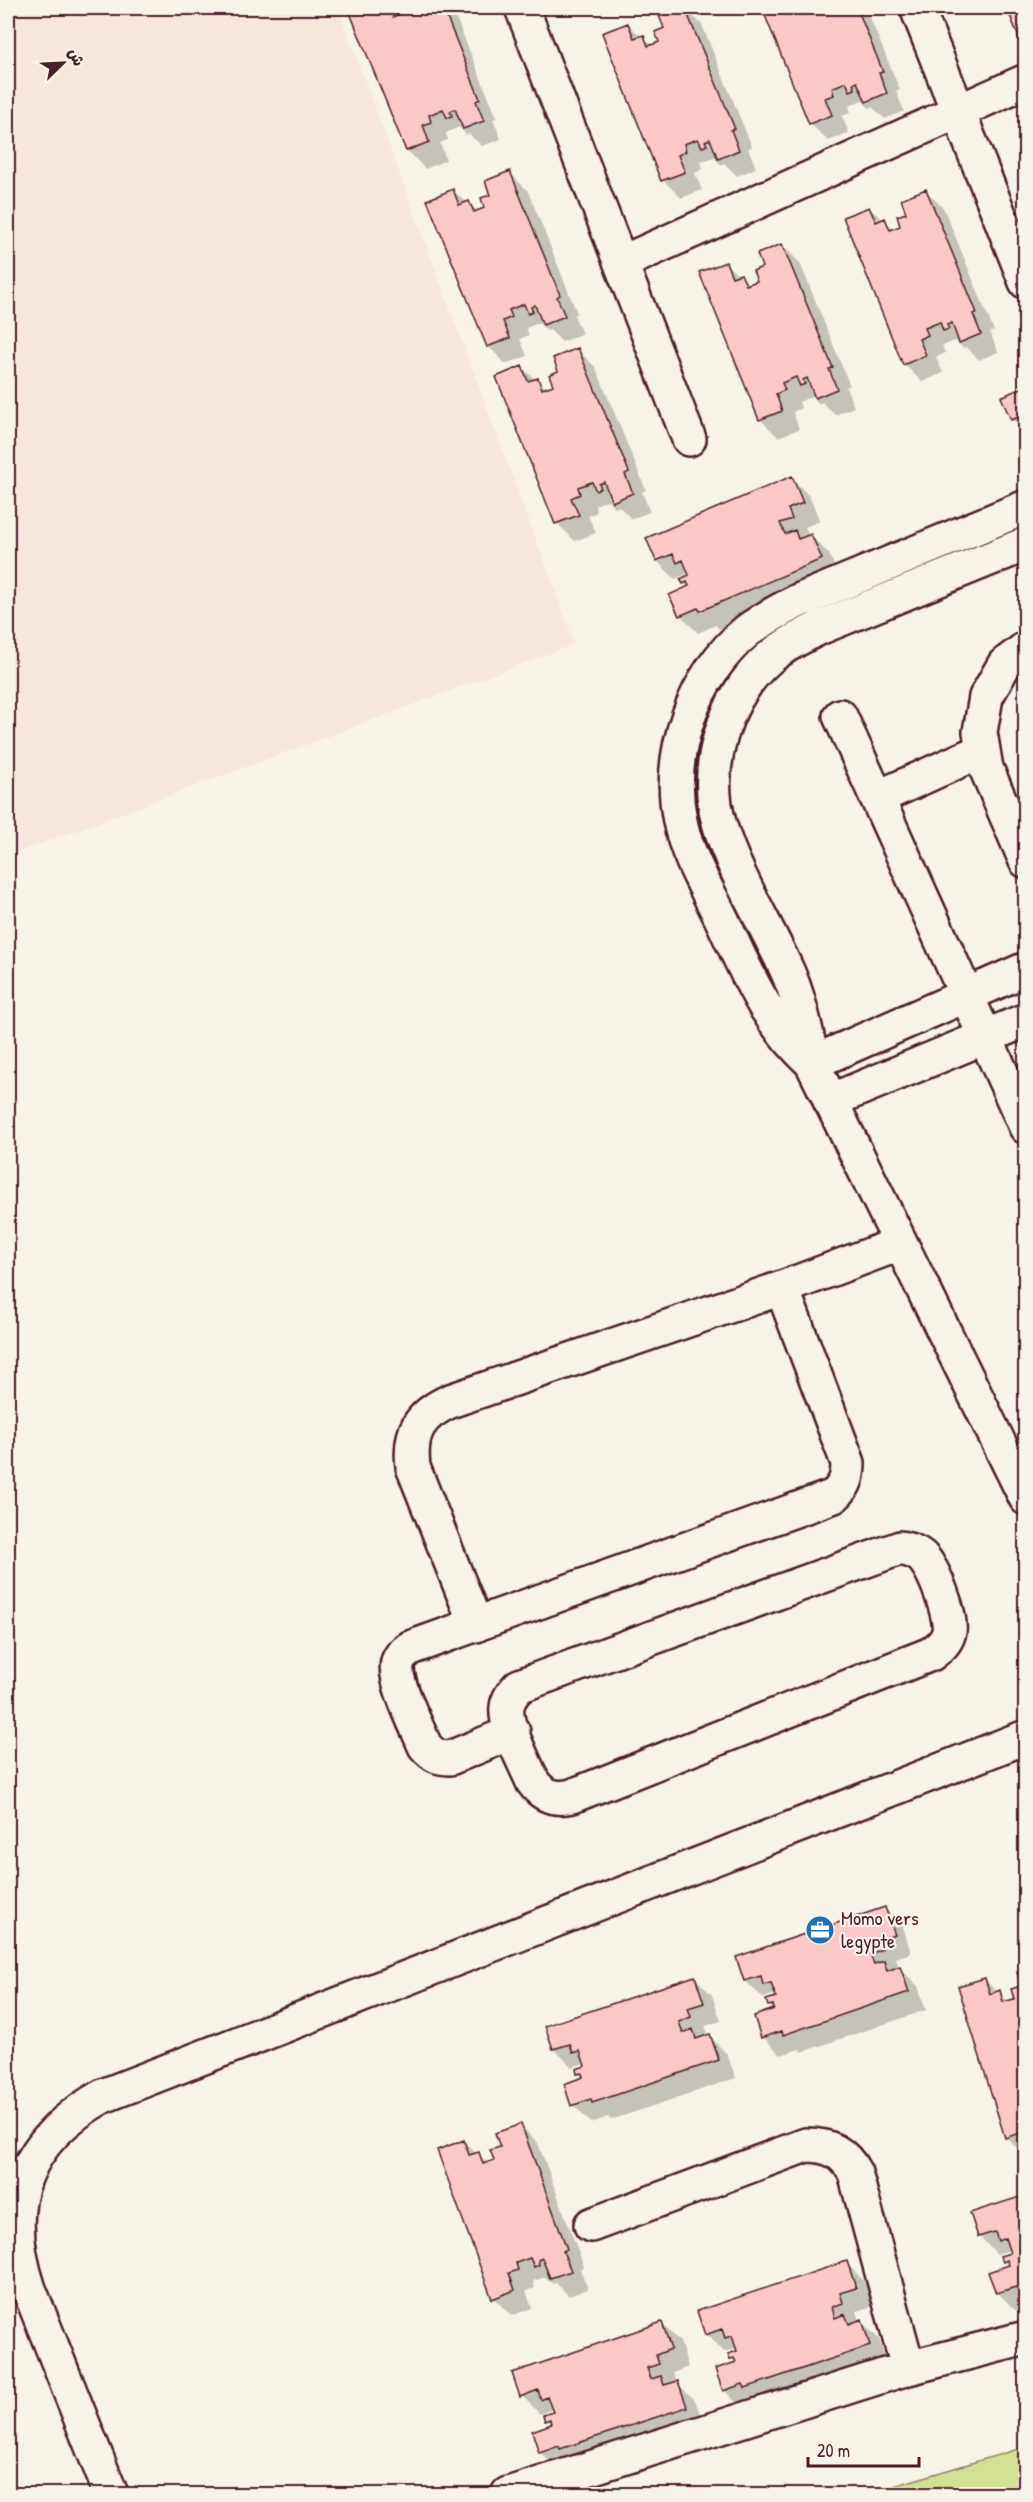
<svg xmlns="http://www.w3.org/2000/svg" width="1033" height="2502" font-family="'Patrick Hand','Playpen Sans Arabic',sans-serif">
<rect width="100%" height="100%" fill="#f7f3e8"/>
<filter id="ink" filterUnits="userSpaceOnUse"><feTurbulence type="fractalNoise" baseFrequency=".0167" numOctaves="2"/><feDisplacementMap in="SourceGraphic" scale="12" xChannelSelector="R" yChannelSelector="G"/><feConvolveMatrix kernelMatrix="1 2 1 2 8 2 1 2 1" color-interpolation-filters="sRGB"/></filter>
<g filter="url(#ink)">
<path fill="#f8e6de" d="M 8,8 L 338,8 L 575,644 L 8,856 Z"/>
<path fill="#d2e195" stroke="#8e8060" stroke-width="1.5" d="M 1025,2447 L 1025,2494 L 867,2494 Z"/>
<path fill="#0003" d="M 350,8 L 389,8 L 398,16 L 406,13 L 404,8 L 452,8 L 497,118 L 493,119 L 501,139 L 482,146 L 469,134 L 466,135 L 459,127 L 446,133 L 448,140 L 440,143 L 446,160 L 425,169 L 408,151 Z
M 682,8 L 685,8 L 702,25 L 752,147 L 748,148 L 756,168 L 737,176 L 724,163 L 721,165 L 714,157 L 701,162 L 703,169 L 695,173 L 702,190 L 681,198 L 663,180 L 628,25 L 653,46 L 661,43 L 666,29 L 661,16 Z
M 763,8 L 866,8 L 900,90 L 896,91 L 904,111 L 885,119 L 872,107 L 869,108 L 862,100 L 849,106 L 851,113 L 842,116 L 849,133 L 828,141 L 810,123 Z
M 1009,8 L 1026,8 L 1026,42 L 1021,37 Z
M 510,173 L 528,191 L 577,313 L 574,315 L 582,334 L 562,342 L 550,330 L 547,331 L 539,323 L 526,328 L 529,335 L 520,339 L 527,356 L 506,364 L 488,346 L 453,191 L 479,212 L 486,209 L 492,196 Z
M 926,191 L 944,209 L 994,331 L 990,332 L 998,352 L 979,360 L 966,347 L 963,348 L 955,341 L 942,346 L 945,353 L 936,357 L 943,373 L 922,382 L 904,364 L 869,208 L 895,230 L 902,226 L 908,213 Z
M 782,245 L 800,263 L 850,386 L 846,387 L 854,407 L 835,415 L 822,402 L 819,404 L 812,396 L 799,402 L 801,408 L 793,412 L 799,429 L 778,437 L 760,419 L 725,264 L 751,285 L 759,282 L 764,268 Z
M 578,350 L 596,368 L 646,490 L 642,492 L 650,512 L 631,519 L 619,506 L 615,508 L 608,500 L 595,505 L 597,512 L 588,516 L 596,533 L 575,541 L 557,523 L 522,368 L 547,389 L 555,386 L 560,372 Z
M 1026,388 L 1026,432 L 1012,419 Z
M 791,478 L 809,496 L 820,521 L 805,527 L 809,537 L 811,536 L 829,554 L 839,577 L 719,629 L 716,625 L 698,633 L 680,615 L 689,588 L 684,583 L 692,576 L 689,573 L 675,579 L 657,561 L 648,539 Z
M 885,1909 L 903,1927 L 911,1953 L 896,1958 L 899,1968 L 918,1986 L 926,2010 L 802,2052 L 799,2049 L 781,2055 L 763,2037 L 775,2011 L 769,2005 L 778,1998 L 777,1996 L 775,1994 L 763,1998 L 745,1981 Z
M 1026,1971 L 1026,2154 L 1024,2155 L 1006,2137 L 984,1980 L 1009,2002 L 1016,2000 L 1022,1987 Z
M 694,1977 L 712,1995 L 721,2021 L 705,2026 L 709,2036 L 727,2054 L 736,2078 L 611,2120 L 608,2117 L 591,2123 L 573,2105 L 584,2079 L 579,2073 L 587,2067 L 584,2063 L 572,2067 L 554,2049 Z
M 520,2125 L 538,2143 L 584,2267 L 580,2269 L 588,2289 L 569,2296 L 556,2283 L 553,2284 L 545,2277 L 533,2281 L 535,2288 L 526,2291 L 532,2308 L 511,2316 L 494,2298 L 463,2142 L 489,2164 L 496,2161 L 501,2148 Z
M 1026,2196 L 1026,2307 L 1015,2310 L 997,2292 L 1009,2266 L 1004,2261 L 1011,2254 L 1010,2250 L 997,2254 L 979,2236 Z
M 846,2263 L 864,2281 L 873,2306 L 857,2311 L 860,2321 L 879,2339 L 887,2364 L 742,2408 L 724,2390 L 736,2364 L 731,2359 L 739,2352 L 737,2348 L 724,2352 L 706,2334 Z
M 662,2324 L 680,2342 L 688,2367 L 673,2373 L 677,2383 L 695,2400 L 704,2425 L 558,2470 L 540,2452 L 552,2426 L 547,2420 L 555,2413 L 552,2409 L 540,2414 L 522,2396 Z"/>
<path fill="#f9c8c7" stroke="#4a1f2b" stroke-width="1.5" d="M 348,8 L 390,8 L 393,17 L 404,12 L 402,8 L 443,8 L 480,99 L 476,101 L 484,121 L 463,129 L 455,109 L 450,111 L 452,116 L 447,118 L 443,109 L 429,115 L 431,122 L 423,125 L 429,142 L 406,151 Z
M 678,8 L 685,8 L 735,129 L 731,130 L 739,150 L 718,159 L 710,139 L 705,141 L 707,145 L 702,147 L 698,139 L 684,144 L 686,151 L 678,155 L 685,172 L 661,181 L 602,33 L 628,23 L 634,38 L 644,35 L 648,46 L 659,42 L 655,32 L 664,28 L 659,16 Z
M 762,8 L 857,8 L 883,72 L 879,73 L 887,93 L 866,102 L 857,82 L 853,84 L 855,89 L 850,91 L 846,82 L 832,88 L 834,95 L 825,98 L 832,115 L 809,124 Z
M 1007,8 L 1026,8 L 1026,35 L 1019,38 Z
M 510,171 L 560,295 L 557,297 L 565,316 L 543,325 L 535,305 L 531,307 L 533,312 L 528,314 L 524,304 L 509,310 L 512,317 L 503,321 L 510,338 L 487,347 L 427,200 L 453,189 L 459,205 L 469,201 L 474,212 L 484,208 L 481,198 L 490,195 L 485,181 Z
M 926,189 L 977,313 L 973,314 L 981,334 L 959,343 L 952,323 L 947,325 L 949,329 L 943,331 L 940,322 L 925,328 L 928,335 L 919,339 L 926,355 L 903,365 L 843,217 L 869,207 L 876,222 L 885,218 L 890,230 L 900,226 L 897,216 L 906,213 L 901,199 Z
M 782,244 L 833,368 L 829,369 L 837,389 L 815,398 L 807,378 L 803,380 L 805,384 L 800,386 L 796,377 L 782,383 L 785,390 L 776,394 L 782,411 L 759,420 L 699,272 L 726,262 L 732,277 L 741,274 L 746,285 L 757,281 L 753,271 L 762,267 L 757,254 Z
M 578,348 L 629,472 L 625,474 L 633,493 L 612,502 L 604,482 L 599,484 L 601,488 L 596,491 L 592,482 L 578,487 L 580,494 L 571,498 L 579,515 L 555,524 L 496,377 L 522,366 L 528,381 L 538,378 L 542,389 L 553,385 L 549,375 L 558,371 L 553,358 Z
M 1026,386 L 1026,414 L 1011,420 L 1001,397 Z
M 792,476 L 803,503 L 788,509 L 792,519 L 780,523 L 785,534 L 795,530 L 798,539 L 811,534 L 822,559 L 700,611 L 698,608 L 679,616 L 669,595 L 689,586 L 687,582 L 683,584 L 680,579 L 689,575 L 683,560 L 677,563 L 673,554 L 656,561 L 646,538 Z
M 885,1907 L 895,1935 L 879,1940 L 882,1949 L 870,1954 L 874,1964 L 884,1961 L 887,1971 L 900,1966 L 909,1992 L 783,2035 L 782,2031 L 761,2038 L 754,2016 L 774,2009 L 773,2005 L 768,2006 L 766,2000 L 776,1997 L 771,1983 L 763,1985 L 761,1976 L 744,1981 L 736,1957 Z
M 1026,1970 L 1026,2112 L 1024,2113 L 1026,2131 L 1005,2138 L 958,1986 L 985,1978 L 990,1994 L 1000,1990 L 1003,2002 L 1014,1999 L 1011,1989 L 1021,1986 L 1017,1972 Z
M 695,1976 L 704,2003 L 688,2008 L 691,2017 L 679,2022 L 683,2033 L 693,2029 L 696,2039 L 710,2034 L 719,2060 L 592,2103 L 591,2099 L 571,2106 L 564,2084 L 583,2077 L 582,2073 L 577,2074 L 576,2069 L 585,2066 L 580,2051 L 573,2053 L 570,2044 L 553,2049 L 545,2026 Z
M 521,2124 L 567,2249 L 563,2251 L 571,2271 L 550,2278 L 542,2258 L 538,2260 L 539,2265 L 534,2267 L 530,2258 L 516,2263 L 518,2270 L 509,2273 L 515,2290 L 492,2299 L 437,2150 L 464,2140 L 469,2155 L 479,2152 L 483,2164 L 494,2160 L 490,2150 L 500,2147 L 495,2133 Z
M 1026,2195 L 1026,2288 L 1018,2291 L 1016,2287 L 996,2293 L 988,2272 L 1009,2265 L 1007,2260 L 1003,2262 L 1000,2256 L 1010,2253 L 1005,2238 L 998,2241 L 995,2232 L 978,2237 L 970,2213 Z
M 847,2261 L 856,2288 L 840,2293 L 843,2303 L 832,2307 L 835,2318 L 845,2314 L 849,2324 L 862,2319 L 870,2346 L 745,2388 L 743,2384 L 723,2391 L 715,2369 L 736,2362 L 734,2358 L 730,2359 L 728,2354 L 737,2351 L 732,2336 L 725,2338 L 722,2329 L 705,2335 L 697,2311 Z
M 662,2322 L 671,2349 L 656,2355 L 659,2364 L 647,2368 L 651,2379 L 661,2376 L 664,2385 L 678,2381 L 687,2407 L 560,2449 L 559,2446 L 539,2453 L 532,2431 L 551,2424 L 550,2419 L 545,2421 L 543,2415 L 553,2412 L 547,2397 L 541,2400 L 538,2390 L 520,2397 L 512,2373 Z"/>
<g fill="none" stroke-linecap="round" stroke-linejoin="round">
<g stroke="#4a1f2b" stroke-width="38">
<path id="minor" d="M 522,8 L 689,439
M 917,8 L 1026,282
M 621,263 L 1026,81
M 1026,544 L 819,628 C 801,637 783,646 768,659 C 724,698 702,769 720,826 C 736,878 767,925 789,975 C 801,1003 807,1033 812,1063 L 1026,1498
M 1026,648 L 1004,665 L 986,697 L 980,732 L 986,768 L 1026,861
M 840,716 L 1026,1127
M 877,798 L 983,750
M 812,1063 C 766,1020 751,982 725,926 C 709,892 687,857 680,821 C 666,753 694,675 747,631 C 763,619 780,610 798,601 L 1026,507
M 812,1063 L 1026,969
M 830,1101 L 1026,1020
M 900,1548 C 908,1550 916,1551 922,1557 C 934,1569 952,1616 949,1632 C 946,1643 939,1648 931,1654 L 572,1796 C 555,1800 543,1796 533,1782 C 525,1763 504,1725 507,1707 C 508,1698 514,1692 519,1686 Z
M 476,1625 L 413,1467 C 409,1432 419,1415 450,1401 L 782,1288 L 899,1244
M 513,1732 L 450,1758 C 438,1758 433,1755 425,1746 C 418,1729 392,1678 398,1662 C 400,1655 405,1652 410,1648 L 834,1496 C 845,1486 848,1478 848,1463 L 782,1288
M 591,2225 L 806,2145 C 829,2145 844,2152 855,2173 L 908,2368
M 111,2494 L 29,2289 C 0,2203 24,2140 103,2096 L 1026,1737
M 508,2494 L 908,2368 L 1026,2338"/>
</g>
<use href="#minor" stroke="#f7f3e8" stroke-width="33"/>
</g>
</g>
<defs>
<g id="office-disc" transform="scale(1.5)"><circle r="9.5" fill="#1f6fb2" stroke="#f7f3e8"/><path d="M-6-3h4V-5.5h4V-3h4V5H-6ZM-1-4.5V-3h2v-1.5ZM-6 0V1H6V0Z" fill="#fff"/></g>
</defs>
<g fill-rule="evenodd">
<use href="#office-disc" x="820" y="1930"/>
</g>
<g text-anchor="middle" stroke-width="4.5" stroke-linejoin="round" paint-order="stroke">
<g font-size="20" fill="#4a1f2b" stroke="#f7f3e8" text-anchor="start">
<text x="841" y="1925">Momo vers<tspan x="841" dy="23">legypte</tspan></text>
</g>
</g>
<rect width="1033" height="2502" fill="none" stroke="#f7f3e8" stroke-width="30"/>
<rect x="15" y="15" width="1003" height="2472" fill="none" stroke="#4a1f2b" stroke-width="2" filter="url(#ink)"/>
<g transform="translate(63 63) rotate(66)" stroke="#f7f3e8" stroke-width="4.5" paint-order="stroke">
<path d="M0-4.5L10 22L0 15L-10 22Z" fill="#4a1f2b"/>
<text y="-9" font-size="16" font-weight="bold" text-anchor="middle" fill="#4a1f2b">ش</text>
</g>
<path d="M808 2457v9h111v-9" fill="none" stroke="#4a1f2b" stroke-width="3"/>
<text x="817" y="2457" font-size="18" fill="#4a1f2b" stroke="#f7f3e8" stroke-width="4.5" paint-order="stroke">20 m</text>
</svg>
